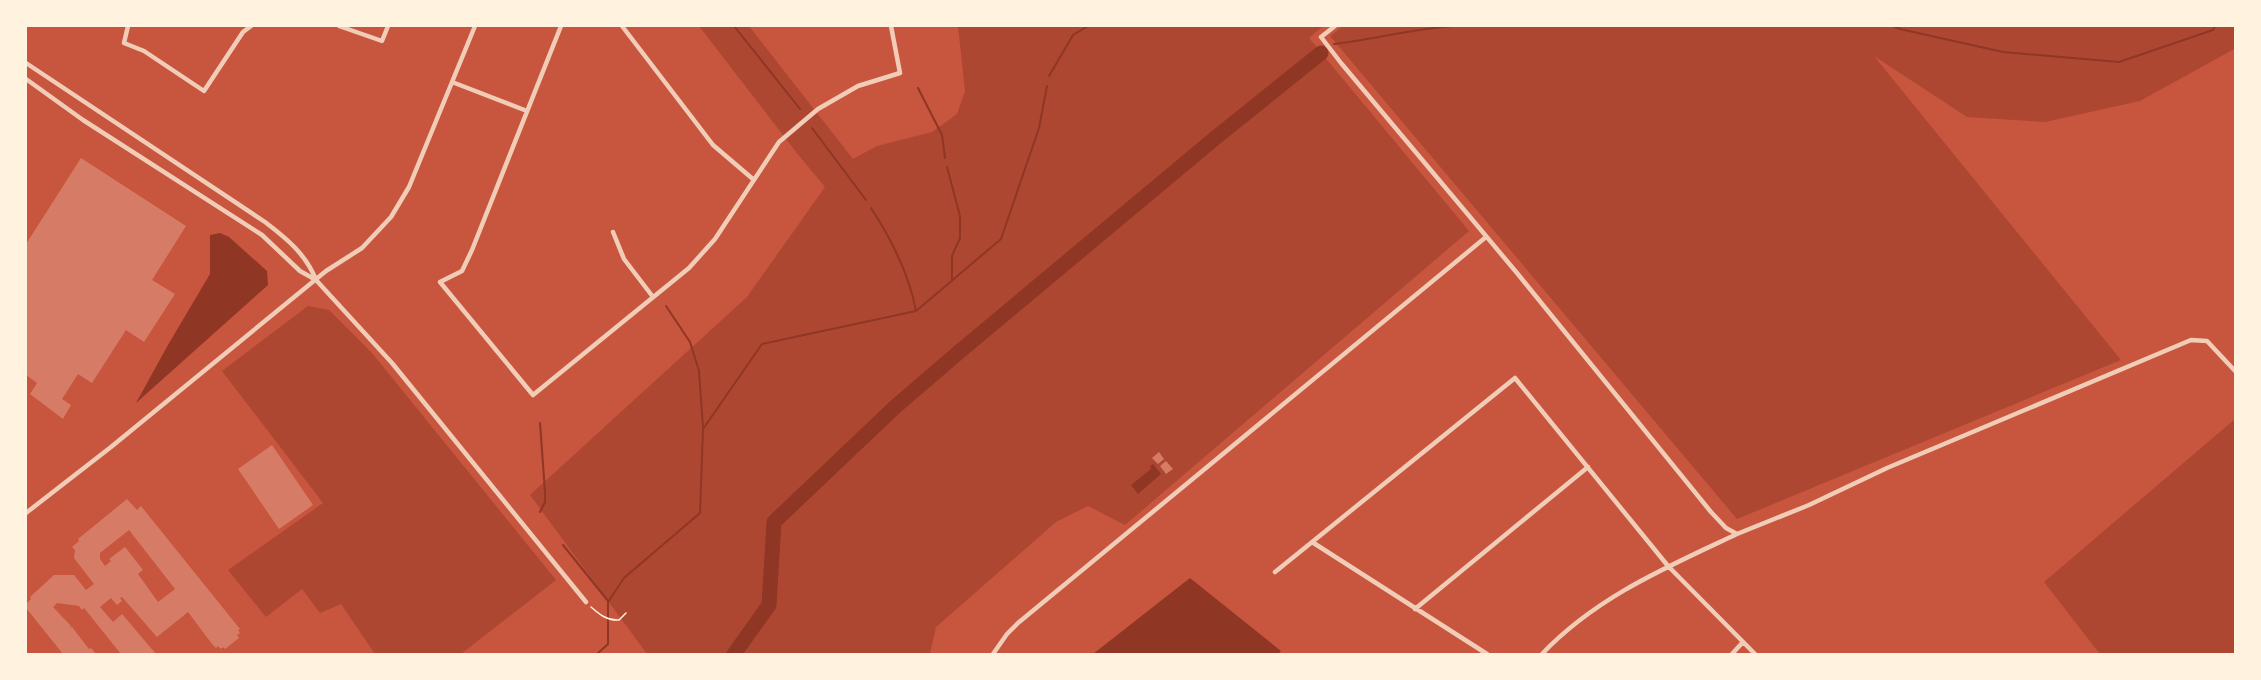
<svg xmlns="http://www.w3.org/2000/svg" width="2261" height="680" font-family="'Space Grotesk',sans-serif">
<rect width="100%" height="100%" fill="#c8553d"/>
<path fill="#ae4732" d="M 699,26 L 749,26 L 853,159 L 877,146 L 932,132 L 957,114 L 965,91 L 958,26 L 1323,26 L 1309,38 L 1469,231 L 1125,525 L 1088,506 L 1056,522 L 936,627 L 930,654 L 647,654 L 530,495 L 747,297 L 825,187 L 796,152 Z
M 1343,26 L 2235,26 L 2236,48 L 2140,101 L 2045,122 L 1967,117 L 1874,56 L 2121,360 L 1737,519 L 1330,36 Z
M 308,306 L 329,310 L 372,353 L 556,580 L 461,654 L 375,654 L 341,604 L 320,613 L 302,589 L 266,617 L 228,570 L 323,503 L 222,371 Z
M 2235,419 L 2235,654 L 2100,654 L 2044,582 Z"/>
<path fill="#8f3625" d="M 220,233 L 229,237 L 267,271 L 268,285 L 136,403 L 168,345 L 210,274 L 210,235 Z
M 1153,464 L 1161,474 L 1138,494 L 1131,485 L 1151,469 L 1150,466 Z
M 1190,578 L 1281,651 L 1278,654 L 1093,654 Z"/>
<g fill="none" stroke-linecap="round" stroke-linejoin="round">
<path stroke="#8f3625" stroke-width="2" d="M 734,26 L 800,109
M 1893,26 L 1900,29 L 2003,52 L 2119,62 L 2213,30 L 2215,26
M 1334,44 C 1374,39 1413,29 1453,26
M 1049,76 L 1073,35 L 1088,26
M 918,88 L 942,135 L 945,158
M 812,128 L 866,200
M 947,167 L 960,216 L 960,238 L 952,256 L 952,281
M 871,208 C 892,240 909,274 916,311
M 666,306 L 690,342 L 699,371 L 703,427
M 540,423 L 545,492 L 545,502 L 540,512
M 563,545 L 608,601
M 597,654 L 608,644 L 608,602 L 624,578 L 700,513 L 703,429 L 762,344 L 916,311 L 1001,239 L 1039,128 L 1047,86"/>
<path stroke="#8f3625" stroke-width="15" d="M 734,654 L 769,605 L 774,522 L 895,407 L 959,352 L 1214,139 L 1321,53"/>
</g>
<path fill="#d67c66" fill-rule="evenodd" d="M 81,158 L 186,226 L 152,280 L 175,294 L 144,342 L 126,330 L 92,383 L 78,374 L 62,399 L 71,405 L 63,419 L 30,394 L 37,383 L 26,375 L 26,244 Z
M 272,445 L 313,505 L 279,529 L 238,469 Z
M 1159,452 L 1164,459 L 1158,464 L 1152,458 Z
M 1166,461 L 1173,469 L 1166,474 L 1160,466 Z
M 127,499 L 137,510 L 141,506 L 240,629 L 238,630 L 240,633 L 237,635 L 239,638 L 225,649 L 223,647 L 221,649 L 218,646 L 216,648 L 212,644 L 188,612 L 157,637 L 122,597 L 120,598 L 122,601 L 117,605 L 111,598 L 100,607 L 113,622 L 122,614 L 156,654 L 121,654 L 84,608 L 82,610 L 79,606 L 57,603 L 53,607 L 71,626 L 69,628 L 72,627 L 89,649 L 91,648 L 96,654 L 63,654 L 26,608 L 26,604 L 31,599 L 30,597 L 54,575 L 74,575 L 86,590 L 94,584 L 74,558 L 75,550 L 72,547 L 79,541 L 78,539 ZM 129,530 L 175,589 L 158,602 L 138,574 L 143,570 L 125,547 L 109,559 L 111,561 L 105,566 L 100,559 L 100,553 Z"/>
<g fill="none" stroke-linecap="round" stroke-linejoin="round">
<path stroke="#fff3e0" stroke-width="1.5" d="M 591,607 C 599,614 607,621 619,620 L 626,613"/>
<path stroke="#f1ccb7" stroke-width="4.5" d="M 128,26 L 124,43 L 144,51 L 204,91 L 243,32 L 251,26
M 339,26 L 382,41 L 388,26
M 561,26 L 472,250 L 462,271 L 440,282 L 533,395 L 689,268 L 715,239 L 779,142 L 818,109 L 858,86 L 900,73 L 891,26
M 622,26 L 713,145 L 754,180
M 1335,26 L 1321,37 L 1341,63 L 1517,273 L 1711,512 L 1726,528 L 1737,534 L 1809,505 L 1887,468 L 2191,340 L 2207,341 L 2236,372
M 26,63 L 265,222 C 286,238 306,254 316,280
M 26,79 L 83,120 L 262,235 L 300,271 L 316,280 L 392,363 L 586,602
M 452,82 L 527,111
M 613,232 L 624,259 L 653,297
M 26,513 L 111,447 L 326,271 L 362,248 L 391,217 L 409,187 L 475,26
M 1312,542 L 1487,654
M 1275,572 L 1515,378 L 1668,566 L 1755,654
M 1415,609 L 1588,467
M 993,654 L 1007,634 L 1018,623 L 1486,237
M 1542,654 C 1596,597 1667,567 1737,534
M 1732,654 L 1743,642"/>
</g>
<rect width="2261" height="680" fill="none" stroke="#fff3e0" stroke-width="54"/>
</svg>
